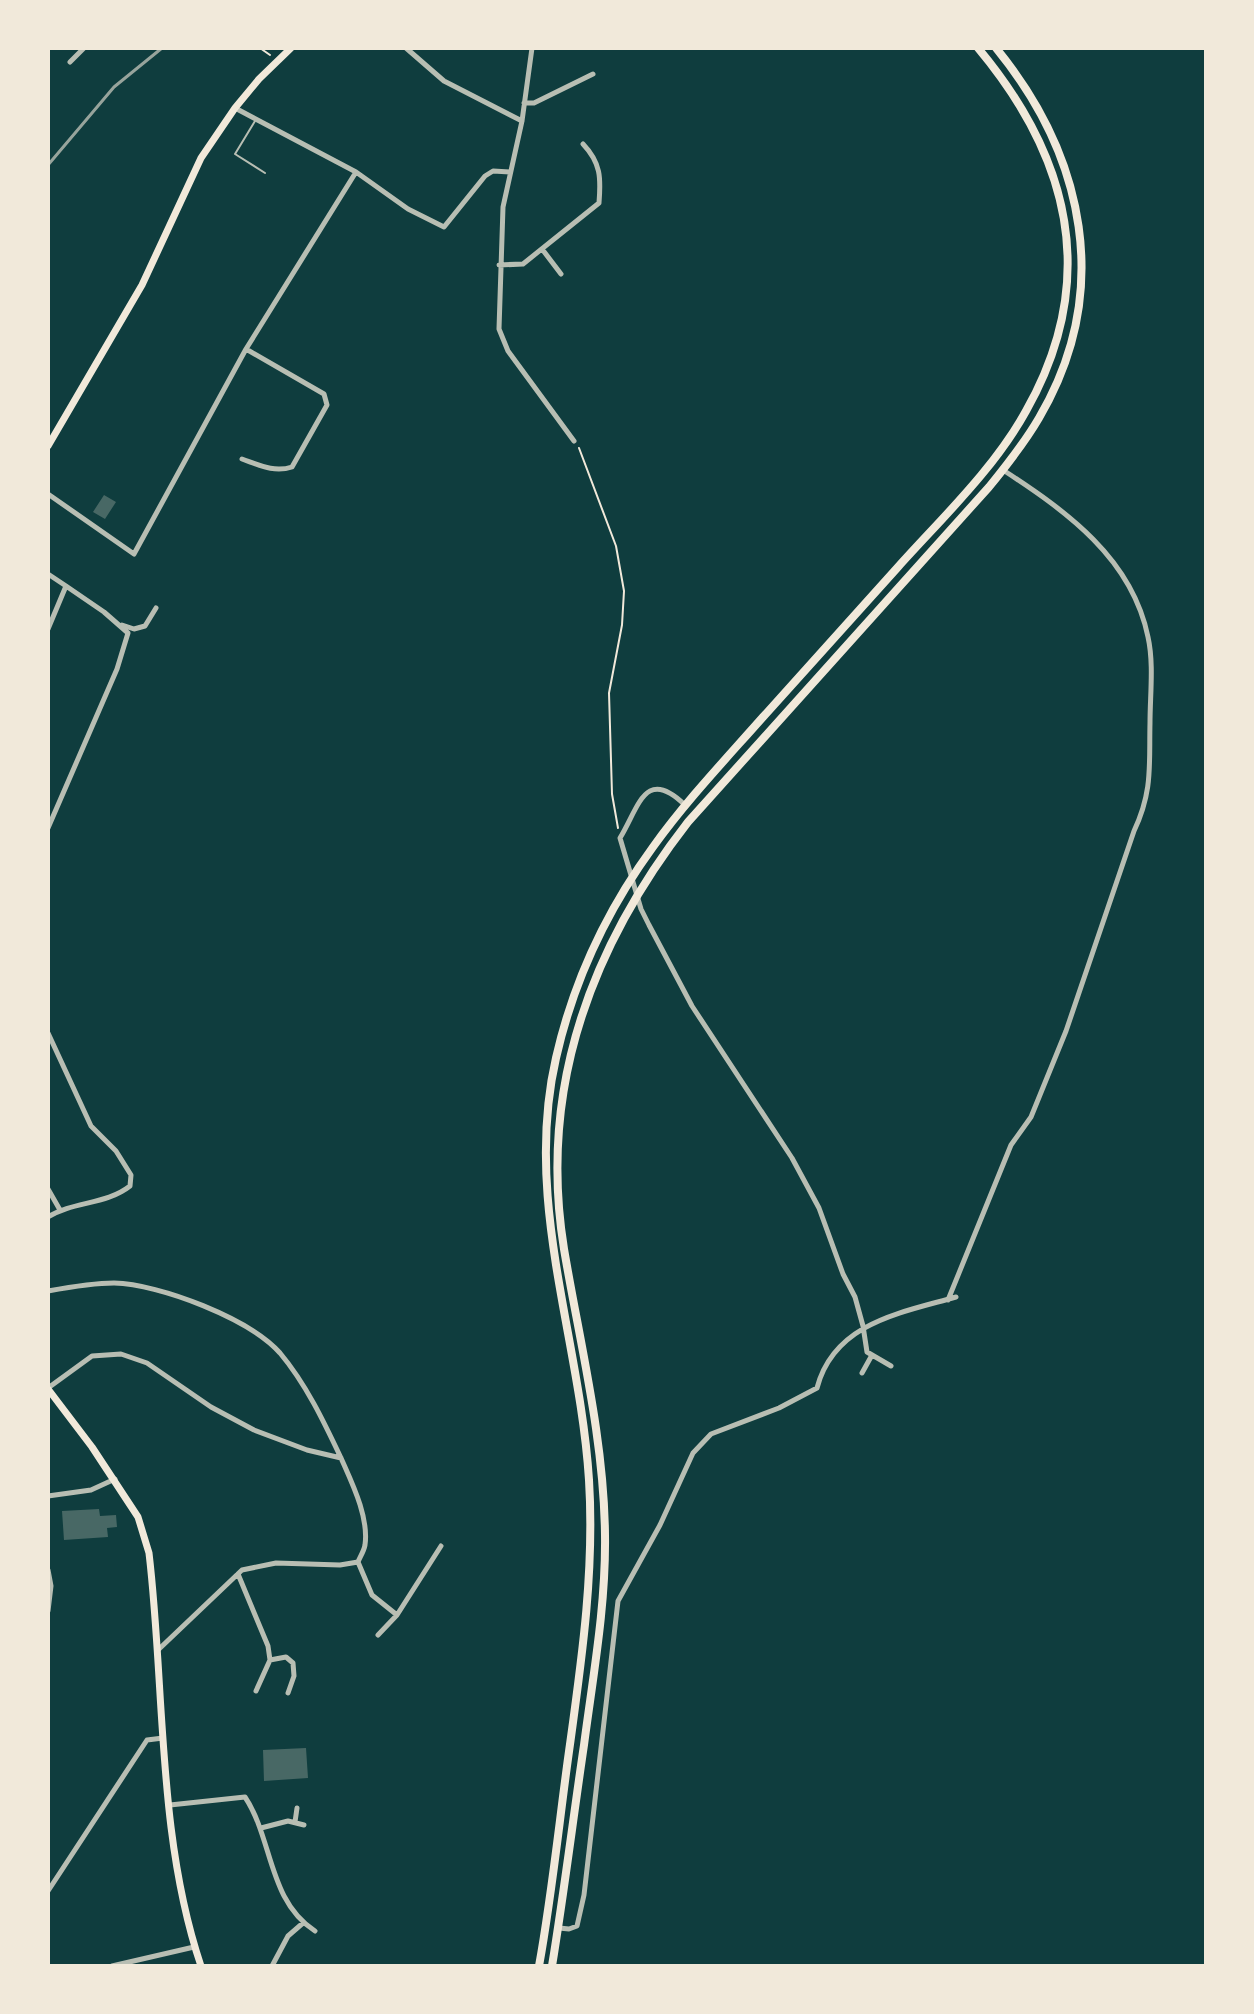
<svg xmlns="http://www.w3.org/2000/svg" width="1254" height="2014" font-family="'Asap Condensed',sans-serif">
<rect width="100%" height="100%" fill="#0f3d3e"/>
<path fill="#486865" d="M 104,495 L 116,502 L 105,519 L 93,512 Z
M 99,1509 L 100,1516 L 116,1515 L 117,1527 L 107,1528 L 108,1537 L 64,1540 L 62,1511 Z
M 306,1748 L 308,1778 L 264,1781 L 263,1750 Z"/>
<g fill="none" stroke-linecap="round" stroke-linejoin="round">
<path stroke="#f1e9da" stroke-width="2" d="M 260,48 L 270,55
M 579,448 L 616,546 L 624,591 L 622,625 L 609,693 L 612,794 L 618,828"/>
<path stroke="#b8beb3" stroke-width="2" d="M 255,121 L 235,154 L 265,173"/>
<path stroke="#b8beb3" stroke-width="5" d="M 406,48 L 444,81 L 522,121
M 532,48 L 522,121 L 503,207 L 499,329 L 508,351 L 574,441
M 70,62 L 84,48
M 524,103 L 534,103 L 593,74
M 235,108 L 356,172 L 408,209 L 444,227 L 485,176 L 493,171 L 510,172
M 542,249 L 561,274
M 499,265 L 523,264 L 599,203 C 601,178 601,163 583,144
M 242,459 C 259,465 274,473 292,467 L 327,405 L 324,394 L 246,349
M 48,494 L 134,554 L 246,349 L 356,172
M 48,574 L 66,586 L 48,629
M 122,625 L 134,629 L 145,626 L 156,608
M 685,805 C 645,766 639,807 620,838 L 641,909 L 649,925 L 692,1006 L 792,1158 L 819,1208 L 843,1274 L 855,1297 L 863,1326 L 867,1352 L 891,1366
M 48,828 L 117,669 L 128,633 L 104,612 L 66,586
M 48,1033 L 91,1126 L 116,1151 L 131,1175 L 130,1186 C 106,1205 73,1201 48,1217
M 48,1189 L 60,1210
M 48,1291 C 70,1287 92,1283 114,1283 C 160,1284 250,1319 280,1353 C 306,1384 324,1422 341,1458 C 352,1483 369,1517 365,1545 C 364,1551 360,1557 358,1562 L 340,1565 L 276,1563 L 242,1570 L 158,1650
M 948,1300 L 1011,1145 L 1031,1117 L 1066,1031 L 1134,831 C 1153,791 1149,765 1150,723 C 1150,695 1154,664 1148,637 C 1132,558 1066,511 1003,470
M 862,1373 L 872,1355
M 48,1388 L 92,1356 L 121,1354 L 147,1363 L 211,1407 L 254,1430 L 307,1450 L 341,1458
M 48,1496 L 91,1490 L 115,1479
M 358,1562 L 372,1595 L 397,1615
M 48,1570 L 51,1586 L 48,1611
M 238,1574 L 268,1646 L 270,1660 L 256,1691
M 378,1635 L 397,1615 L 441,1546
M 270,1660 L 286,1657 L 293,1663 L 294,1676 L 288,1693
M 170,1805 L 245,1797 C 273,1839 268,1901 315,1931
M 295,1822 L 297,1808
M 261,1828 L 288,1821 L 304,1825
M 48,1891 L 147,1740 L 163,1738
M 559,1928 L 569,1929 L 577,1926 L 584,1895 L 618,1601 L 660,1525 L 693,1453 L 711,1434 L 779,1408 L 817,1388 C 834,1323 900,1313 956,1297
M 112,1966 L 194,1947
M 272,1966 L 288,1936 L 303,1923"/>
<path stroke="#f1e9da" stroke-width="7" d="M 48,446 L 142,285 L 201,158 L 235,108 L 259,79 L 291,48
M 48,1389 L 92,1447 L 138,1517 L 149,1553 C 165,1688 157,1836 201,1966"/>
<path stroke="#f1e9da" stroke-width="8" d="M 539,1966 C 551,1900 558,1833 567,1766 C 580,1671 595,1576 589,1480 C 580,1338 523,1201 556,1058 C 573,983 607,910 653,847 C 686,801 725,760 763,717 C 808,667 853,617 898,567 C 942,518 994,469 1026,411 C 1100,280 1070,158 978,48
M 552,1966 C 564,1893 573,1819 584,1745 C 593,1676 606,1606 605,1535 C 604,1438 580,1344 564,1249 C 538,1089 590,948 688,822 L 989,487 C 1007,465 1025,442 1039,418 C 1113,292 1085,157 996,48"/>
<path stroke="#97a49c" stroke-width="3" d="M 48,165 L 114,87 L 162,48"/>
</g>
<rect width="1254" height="2014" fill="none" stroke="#f1e9da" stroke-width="100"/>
</svg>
